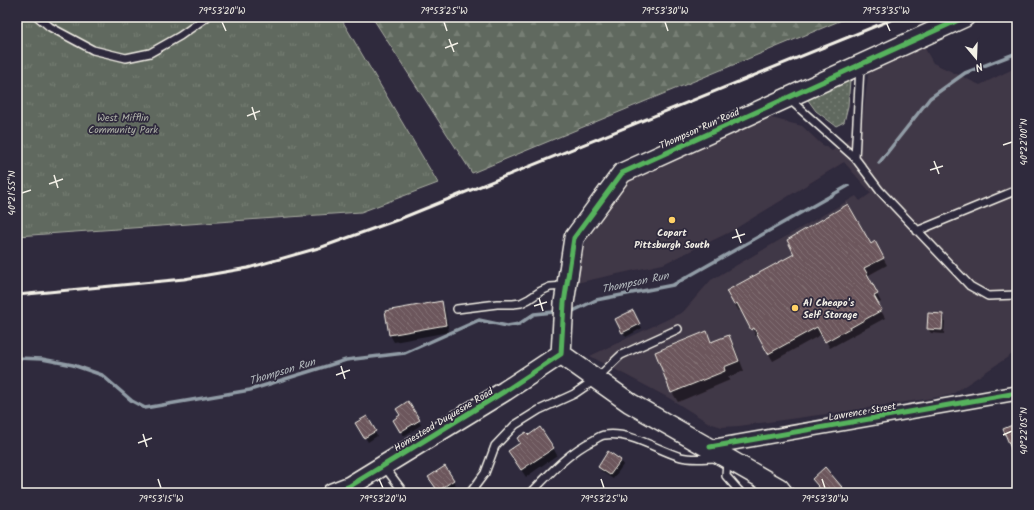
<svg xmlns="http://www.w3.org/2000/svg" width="1034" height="510" font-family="Kalam,sans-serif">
<defs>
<pattern id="grass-dots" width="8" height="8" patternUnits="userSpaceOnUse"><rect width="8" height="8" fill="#60695e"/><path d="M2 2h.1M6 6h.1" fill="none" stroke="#777f75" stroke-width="1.8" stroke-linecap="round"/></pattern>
<pattern id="forest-firs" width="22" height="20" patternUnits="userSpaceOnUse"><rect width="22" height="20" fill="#60695e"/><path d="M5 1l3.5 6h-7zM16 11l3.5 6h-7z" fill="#777f75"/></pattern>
<pattern id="park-tufts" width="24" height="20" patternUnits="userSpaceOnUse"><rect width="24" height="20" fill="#60695e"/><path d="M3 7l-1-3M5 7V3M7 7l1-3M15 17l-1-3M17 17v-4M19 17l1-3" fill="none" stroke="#777f75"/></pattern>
<pattern id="building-back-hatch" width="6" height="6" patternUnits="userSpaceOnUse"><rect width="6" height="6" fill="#6c565b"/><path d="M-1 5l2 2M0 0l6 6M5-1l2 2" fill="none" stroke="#826f73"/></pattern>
</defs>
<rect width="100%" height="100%" fill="#2f2a3d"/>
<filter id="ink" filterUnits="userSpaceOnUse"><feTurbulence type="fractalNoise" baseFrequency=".025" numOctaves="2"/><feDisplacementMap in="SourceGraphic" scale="8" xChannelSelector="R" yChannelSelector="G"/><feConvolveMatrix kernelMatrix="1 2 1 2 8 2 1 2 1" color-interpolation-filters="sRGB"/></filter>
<g filter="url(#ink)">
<path fill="#413746" d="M 923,45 L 933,63 L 980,85 L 1017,67 L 1017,351 L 951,395 L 848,411 L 739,426 L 722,427 L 709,423 L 669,398 L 590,356 L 683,312 L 711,280 L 856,196 L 860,201 L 871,193 L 844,162 L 730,232 L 663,264 L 576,283 L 583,249 L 592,228 L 617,190 L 640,171 L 760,115 L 802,126 L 820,143 L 832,151 L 861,130 L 869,69 Z"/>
<path fill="url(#grass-dots)" stroke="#aaada3" d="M 843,76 L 850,80 L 848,106 L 844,122 L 836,126 L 816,111 L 808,100 L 809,93 Z"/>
<path fill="url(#forest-firs)" stroke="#aaada3" d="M 372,17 L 849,17 L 472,173 Z"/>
<path fill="url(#park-tufts)" stroke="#aaada3" d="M 17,17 L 340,17 L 438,183 L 361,212 L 17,236 Z"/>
<path fill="#0007" d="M 874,243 L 887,265 L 867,276 L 881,302 L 877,304 L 885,318 L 830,348 L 822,334 L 773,361 L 758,335 L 756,336 L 742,310 L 739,311 L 727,291 L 870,245 Z
M 441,302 L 445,309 L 449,332 L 394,342 L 390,335 L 386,312 Z
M 632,311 L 642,328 L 626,337 L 616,320 Z
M 943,315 L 945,320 L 944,334 L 931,333 L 928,329 Z
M 706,332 L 712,342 L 728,336 L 734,345 L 744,371 L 728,377 L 730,380 L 678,402 L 672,392 Z
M 408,403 L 421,425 L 404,436 L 394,420 L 401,416 Z
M 366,418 L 377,436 L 368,442 L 357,424 Z
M 521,443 L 553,448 L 557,455 L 526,477 L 513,458 Z
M 620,460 L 623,465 L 613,479 L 602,472 L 599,467 Z
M 444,468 L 456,485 L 444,493 L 440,493 L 432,482 Z"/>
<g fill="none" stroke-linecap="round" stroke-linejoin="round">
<path stroke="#919ca6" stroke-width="3.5" d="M 879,163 L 930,98 L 965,73 L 1017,53
M 571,312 L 596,300 L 673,285 L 848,186
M 17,358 L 42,359 L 73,365 L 102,375 L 132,401 L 145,408 L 250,390 L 346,360 L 405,353 L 479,320 L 507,326 L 519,324 L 534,314 L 554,312"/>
</g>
<path fill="url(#building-back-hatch)" stroke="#f4f1e8" d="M 848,204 L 871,244 L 875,241 L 884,258 L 864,268 L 878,294 L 874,296 L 882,310 L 825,342 L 817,327 L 768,354 L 754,328 L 751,330 L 737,303 L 734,305 L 726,291 L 794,254 L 787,240 Z
M 442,301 L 446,325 L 389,335 L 385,311 Z
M 633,310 L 640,324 L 622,333 L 615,319 Z
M 928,313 L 943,314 L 942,330 L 927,329 Z
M 707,331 L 711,342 L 729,335 L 739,361 L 724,367 L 725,371 L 671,393 L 655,352 Z
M 408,401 L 420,420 L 400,432 L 393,420 L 400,415 L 396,409 Z
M 367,416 L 376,431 L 364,438 L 355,423 Z
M 1017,423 L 1017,463 L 1003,429 Z
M 540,427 L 554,448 L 521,470 L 508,451 L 520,443 L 517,438 L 526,432 L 529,435 Z
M 608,451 L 621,460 L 610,475 L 598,467 Z
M 445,466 L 454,480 L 438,491 L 428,477 Z
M 825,467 L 847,493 L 824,493 L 812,479 Z"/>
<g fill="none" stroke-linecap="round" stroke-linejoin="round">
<g stroke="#f4f1e8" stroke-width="10">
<path id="lane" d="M 38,17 L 50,27 L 93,50 L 126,58 L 150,53 L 180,36 L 207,17
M 789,99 L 855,158 L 860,67
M 855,158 L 880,191 L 970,286 L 988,296 L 1017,295
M 917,231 L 1017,190
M 457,309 L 497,304 L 513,304 L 521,303 L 529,299 L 541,291 L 550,287 L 566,286
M 727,460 L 726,476 L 741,493
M 384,466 L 404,493
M 470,493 L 485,473 L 495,446 L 515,425 L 539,410 L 574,394 L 596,379 L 621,355 L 678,329
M 531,493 C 550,473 569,452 594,440 C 597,438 601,435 605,435 C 630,431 657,450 681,457 C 692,460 705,458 717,458"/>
</g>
<g stroke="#f4f1e8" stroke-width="16">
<path id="street" d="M 710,447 L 1017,393"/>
</g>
<g stroke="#f4f1e8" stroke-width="22">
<path id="secondary" d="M 561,354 L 564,303 L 574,238 L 622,173 L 965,17
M 561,354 L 630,403 L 779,488 L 783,493
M 332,493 L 350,486 L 505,391 L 561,354"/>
</g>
<use href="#lane" stroke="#2f2a3d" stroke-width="7"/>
<use href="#street" stroke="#2f2a3d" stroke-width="13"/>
<use href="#secondary" stroke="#2f2a3d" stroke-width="19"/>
<path stroke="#f4f1e8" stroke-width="3" d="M 17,295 L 184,279 L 248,268 L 322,247 L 397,220 L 898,17"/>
<g stroke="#2f2a3d" stroke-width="8">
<path id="cycleway" d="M 710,447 L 1017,393
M 332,493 L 350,486 L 505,391 L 561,354 L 564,303 L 574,238 L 622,173 L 965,17"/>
</g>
<use href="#cycleway" stroke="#56b35d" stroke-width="5"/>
</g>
</g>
<path fill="none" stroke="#f4f1e8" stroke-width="1.5" d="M 222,22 L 226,31M 444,22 L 447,31M 665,22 L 668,31M 886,22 L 890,31M 449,39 L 454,52M 445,48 L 458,43M 252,107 L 256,120M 247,116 L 260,111M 1003,145 L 1012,142M 934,161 L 939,174M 930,170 L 943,166M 54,175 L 58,188M 49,184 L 63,179M 22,193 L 31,190M 736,229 L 741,243M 732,238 L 745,234M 539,298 L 543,311M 534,306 L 547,302M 341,366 L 345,379M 336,375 L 350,370M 143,434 L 147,447M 1003,435 L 1012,431M 138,443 L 152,438M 158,479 L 161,488M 379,479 L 383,488M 601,479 L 604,488M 822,479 L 825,488"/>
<g fill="#ffd166" stroke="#2f2a3d" stroke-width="1.5">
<circle cx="672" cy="220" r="4"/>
<circle cx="795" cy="308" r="4"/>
</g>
<g text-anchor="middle" stroke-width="3.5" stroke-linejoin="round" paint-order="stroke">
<g font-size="10" fill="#b1b4aa" stroke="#2f2a3d">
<text x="123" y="121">West Mifflin<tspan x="123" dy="12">Community Park</tspan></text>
</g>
<g font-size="10" fill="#f4f1e8" stroke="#2f2a3d">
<text transform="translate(699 128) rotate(-24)" y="4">Thompson Run Road</text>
<text transform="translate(862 411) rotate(-10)" y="4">Lawrence Street</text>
<text transform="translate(443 419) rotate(-31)" y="4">Homestead Duquesne Road</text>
</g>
<g font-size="10" font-weight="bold" fill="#f4f1e8" stroke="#2f2a3d">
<text x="672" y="236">Copart<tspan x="672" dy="12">Pittsburgh South</tspan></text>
<text x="803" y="306" text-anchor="start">Al Cheapo's<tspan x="803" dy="12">Self Storage</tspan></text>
</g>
<g font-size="11" font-style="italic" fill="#b2b8bc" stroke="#2f2a3d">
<text transform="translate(635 282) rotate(-12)" y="4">Thompson Run</text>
<text transform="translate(282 371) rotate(-17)" y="4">Thompson Run</text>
</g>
</g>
<rect width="1034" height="510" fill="none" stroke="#2f2a3d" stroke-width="44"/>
<g transform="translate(976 58) rotate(161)" stroke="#2f2a3d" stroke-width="3" paint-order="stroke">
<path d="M0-3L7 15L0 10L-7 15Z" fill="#f4f1e8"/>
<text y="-6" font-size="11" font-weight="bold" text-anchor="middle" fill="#f4f1e8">N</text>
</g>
<rect x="22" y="22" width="990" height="466" fill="none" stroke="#f4f1e8" stroke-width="1.5"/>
<g font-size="10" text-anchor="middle" fill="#f4f1e8">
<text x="222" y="14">79°53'20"W</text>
<text x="444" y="14">79°53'25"W</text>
<text x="665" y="14">79°53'30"W</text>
<text x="886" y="14">79°53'35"W</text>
<text transform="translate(1023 142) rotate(-90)" y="4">40°22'00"N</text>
<text transform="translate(11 193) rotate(-90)" y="4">40°21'55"N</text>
<text transform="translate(1023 431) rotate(-90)" y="4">40°22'05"N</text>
<text x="161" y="502">79°53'15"W</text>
<text x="383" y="502">79°53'20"W</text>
<text x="604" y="502">79°53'25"W</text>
<text x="825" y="502">79°53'30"W</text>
</g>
</svg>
